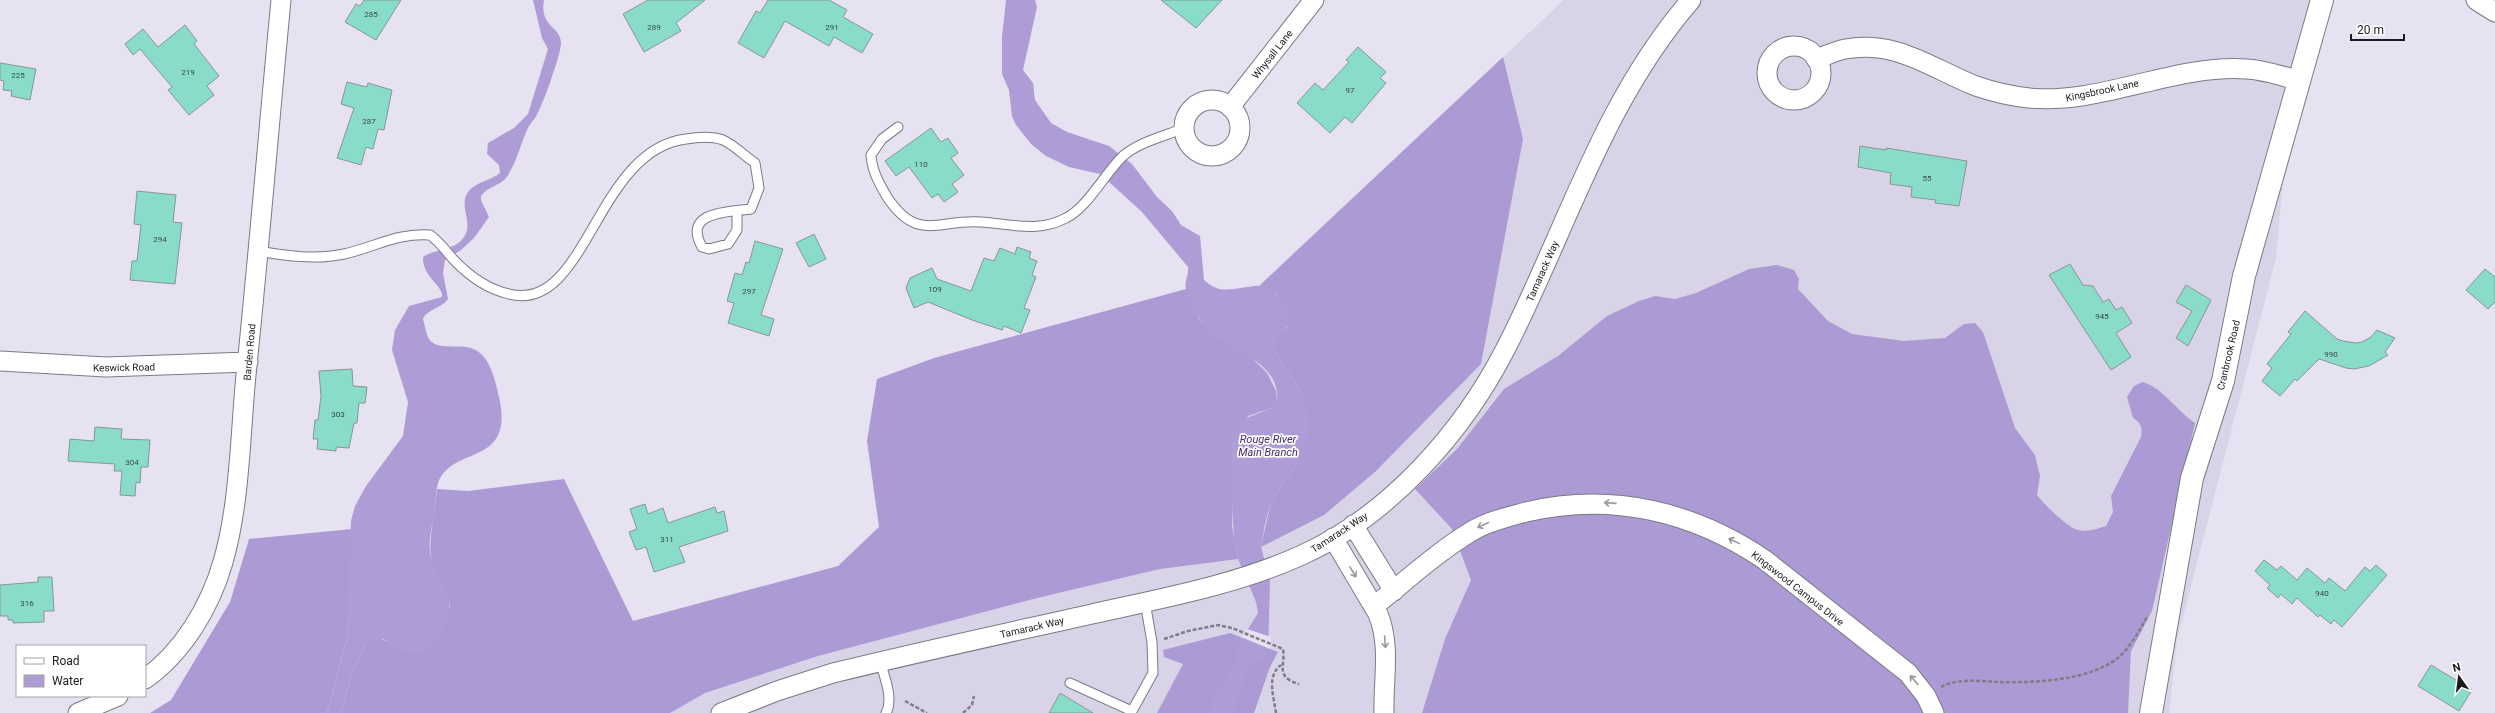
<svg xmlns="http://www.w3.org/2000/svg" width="2495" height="713" font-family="Roboto,sans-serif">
<rect width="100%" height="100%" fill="#e6e2f1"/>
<path fill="#d9d3e8" d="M 1564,0 L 2333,0 L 2285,158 L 2276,258 L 2177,640 L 2169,713 L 557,713 L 935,603 L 876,393 L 1259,286 Z"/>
<path fill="#ac9ad4" d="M 1503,57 L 1523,139 L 1481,364 L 1375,472 L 1324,515 L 1261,547 L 1271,502 L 1298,462 L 1303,394 L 1270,344 L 1287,327 L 1277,295 L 1259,286 Z
M 1777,265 L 1794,270 L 1799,279 L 1798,289 L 1828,321 L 1852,334 L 1904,341 L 1945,338 L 1964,324 L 1975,323 L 1983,332 L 2015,428 L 2035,455 L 2040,476 L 2037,495 C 2044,504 2064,524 2075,529 C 2084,533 2097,529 2106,526 L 2113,512 L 2111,496 L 2141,437 C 2142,427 2142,424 2133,418 L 2127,397 L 2134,386 L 2142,382 C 2161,386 2177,411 2195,423 L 2152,611 L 2131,651 L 2128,713 L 1422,713 L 1445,639 L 1471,580 L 1452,529 L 1415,489 L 1457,449 L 1504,389 L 1558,356 L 1607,316 L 1639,301 L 1655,296 L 1675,299 L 1696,293 L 1749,269 Z
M 1186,289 L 1200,321 L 1247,353 L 1267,373 L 1276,391 L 1277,401 L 1271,408 L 1248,416 L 1234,434 L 1232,527 L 1238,559 L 1160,569 L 1037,598 L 818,656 L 705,693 L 670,713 L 341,713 L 351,676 L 366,644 L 378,638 L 387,641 L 450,607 C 449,588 438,583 433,568 C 426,541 435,516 437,489 L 468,491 L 564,479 L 633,621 L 838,566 L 879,527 L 867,441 L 877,379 L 934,358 Z
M 352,529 L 347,638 L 327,713 L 150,713 L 171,700 L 230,602 L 249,539 Z
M 1230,633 L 1278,652 L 1270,667 L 1254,713 L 1157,713 L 1183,664 L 1164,657 L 1163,650 Z"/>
<path fill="#ae9cd6" d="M 533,0 L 544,0 C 539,27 561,26 561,43 C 561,54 542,108 535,118 C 532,122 529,125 527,130 C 520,146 516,164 506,178 C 499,186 487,187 481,196 L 481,200 L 489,217 L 474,238 L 461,250 L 445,260 L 443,273 L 448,299 C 442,308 426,310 423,319 C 425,325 426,334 429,339 C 438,353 466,340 480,353 C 491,362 496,383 499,397 C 515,468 452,444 438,483 C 436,490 436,499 435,506 C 434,521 428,536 430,551 C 431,560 433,569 437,577 C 442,584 448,589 449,598 C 453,614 434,656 415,654 C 401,654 394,644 383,639 L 366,644 L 351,676 L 341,713 L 327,713 L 347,638 L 351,521 L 355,506 L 366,486 L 403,436 L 408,402 L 392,350 L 395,330 L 409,306 L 442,297 C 444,286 422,277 423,257 C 434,249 455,251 464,237 C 474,223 458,206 468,192 C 477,181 490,181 500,173 L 499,165 L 487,154 L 488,143 L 514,128 L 528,114 L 548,49 L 542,38 Z
M 1006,0 L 1035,0 L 1037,7 L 1023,70 L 1033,83 L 1035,100 L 1051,123 L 1067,132 L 1109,146 L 1132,164 L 1157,197 L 1172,211 L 1181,225 L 1200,236 L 1204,280 C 1218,293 1228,290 1247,287 C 1250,287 1255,285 1259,286 C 1271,288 1293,306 1289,320 C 1287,330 1277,337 1270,344 L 1303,394 L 1308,411 L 1308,435 L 1298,462 L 1271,502 L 1265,524 L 1261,547 L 1270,581 L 1268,656 L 1248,667 L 1234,713 L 1209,713 L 1216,692 L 1236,664 L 1238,645 L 1258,613 L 1256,602 L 1238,559 L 1234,539 L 1232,503 L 1234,434 L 1242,420 L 1271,408 L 1277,401 C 1281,358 1223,350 1205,328 C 1201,323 1187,295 1186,289 C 1184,282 1189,275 1188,267 L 1142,212 L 1109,182 L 1100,174 L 1069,167 L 1046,156 L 1031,144 L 1016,125 L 1012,116 L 1009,90 L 1002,74 L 1002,37 Z"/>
<path fill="#e6e2f1" d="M 1247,629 L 1271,637 L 1270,649 L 1241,637 Z"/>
<path fill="#89dcc9" stroke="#879793" d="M 364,0 L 401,0 L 376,40 L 345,22 L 356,4 L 360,6 Z
M 648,0 L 705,0 L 676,23 L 681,31 L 644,52 L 623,14 Z
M 768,0 L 829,0 L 847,10 L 843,17 L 873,34 L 862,53 L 834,37 L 829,46 L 785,21 L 764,58 L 738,43 L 756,11 L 760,13 Z
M 1161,0 L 1222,0 L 1196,28 Z
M 185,25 L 197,41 L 194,44 L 219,76 L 207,86 L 214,95 L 189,115 L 168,90 L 172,87 L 140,49 L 133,55 L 125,44 L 143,29 L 158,47 Z
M 1358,47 L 1386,72 L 1380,78 L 1386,83 L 1352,123 L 1345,117 L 1330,133 L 1297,103 L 1315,83 L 1323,90 L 1349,62 L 1346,60 Z
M 0,63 L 36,69 L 30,100 L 11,96 L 12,91 L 3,90 L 4,81 L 0,80 Z
M 347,82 L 367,87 L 368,83 L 392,90 L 384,130 L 378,129 L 373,149 L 366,147 L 361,165 L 337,158 L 354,108 L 341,104 Z
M 931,128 L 941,142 L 948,138 L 958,153 L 951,158 L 964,175 L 952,184 L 958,192 L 944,202 L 938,194 L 932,198 L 909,167 L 896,176 L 885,161 Z
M 1860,146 L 1886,150 L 1886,148 L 1967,161 L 1959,206 L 1935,203 L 1936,200 L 1911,197 L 1912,187 L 1890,184 L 1891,173 L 1858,167 Z
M 137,191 L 176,195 L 173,222 L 182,223 L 175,284 L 130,280 L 132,261 L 137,261 L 141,225 L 134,224 Z
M 814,234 L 826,259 L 809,267 L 796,243 Z
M 755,241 L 783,249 L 761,315 L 774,319 L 769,336 L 728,323 L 734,303 L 727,301 L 735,273 L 742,275 L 746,262 L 749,263 Z
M 1017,247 L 1031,252 L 1029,258 L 1037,261 L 1032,275 L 1036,277 L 1024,308 L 1030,310 L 1021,333 L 1004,326 L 1002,330 L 972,320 L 928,302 L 914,308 L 906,288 L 910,278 L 932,268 L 937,279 L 971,291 L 984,258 L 994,261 L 1000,248 L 1015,254 Z
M 2070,264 L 2083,285 L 2093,286 L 2103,302 L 2109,299 L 2116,310 L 2122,307 L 2132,323 L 2116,333 L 2131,357 L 2111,370 L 2049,275 Z
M 2485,269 L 2495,277 L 2495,302 L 2488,309 L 2466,290 Z
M 2186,285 L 2211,300 L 2188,346 L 2176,338 L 2192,311 L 2176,302 Z
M 2305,311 L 2337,339 L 2343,341 L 2356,343 L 2362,342 L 2371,337 L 2377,330 L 2395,338 L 2385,352 L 2388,355 L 2369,366 L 2354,369 L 2346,368 L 2319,359 L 2297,381 L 2295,379 L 2280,396 L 2262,381 L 2272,368 L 2267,364 L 2291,334 L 2288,332 Z
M 352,369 L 353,386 L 367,387 L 365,403 L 359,403 L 357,423 L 354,423 L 349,448 L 336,447 L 336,451 L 317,449 L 318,439 L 313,439 L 315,420 L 318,420 L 321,396 L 319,371 Z
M 95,427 L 122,429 L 121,439 L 150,440 L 148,467 L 141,467 L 140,483 L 136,482 L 135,496 L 120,495 L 122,471 L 114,471 L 115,464 L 68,461 L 70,439 L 94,441 Z
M 645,504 L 648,514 L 663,508 L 668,523 L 715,507 L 717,513 L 724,511 L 728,531 L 679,547 L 685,562 L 654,572 L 646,547 L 636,550 L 629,532 L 637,529 L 630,509 Z
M 2264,560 L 2277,570 L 2281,566 L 2297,580 L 2307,568 L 2325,583 L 2329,578 L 2345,591 L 2365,567 L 2370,571 L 2376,565 L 2387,575 L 2342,627 L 2334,620 L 2331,624 L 2320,615 L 2318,617 L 2297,598 L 2292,604 L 2281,594 L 2278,598 L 2267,588 L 2270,585 L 2255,571 Z
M 38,577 L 52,577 L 54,611 L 44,611 L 44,622 L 13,623 L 13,620 L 8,620 L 8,616 L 0,616 L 0,585 L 38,582 Z
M 2431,665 L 2472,690 L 2459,711 L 2418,686 Z
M 1060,693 L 1093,713 L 1049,713 Z"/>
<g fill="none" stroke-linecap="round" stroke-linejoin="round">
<g stroke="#7c7985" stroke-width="11">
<path id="service" d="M 898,127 L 882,139 L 871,155 C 872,171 879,183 887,197 C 918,243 937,219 981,222 C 1011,224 1038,233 1066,218 C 1087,208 1106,172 1123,156 C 1139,142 1165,136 1184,128
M 258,251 C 287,256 315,260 344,254 C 372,248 400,232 430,235 C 440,242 445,250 453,259 C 468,275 487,289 509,294 C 587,314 595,150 686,139 C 698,137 712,136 723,140 C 734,145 745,156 755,163 L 759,188 L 751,209 C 729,212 682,211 702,247 L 709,249 L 728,244 L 737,230 L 737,211
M 880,661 C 884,676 894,699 886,713
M 1070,683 L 1132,711 L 1153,673 L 1152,642 L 1145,602"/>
</g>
<g stroke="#7c7985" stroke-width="21">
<path id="minor" d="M 2476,0 L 2495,12
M1767 73a27 27 0 1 1 54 0a27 27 0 1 1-54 0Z
M 1816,59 C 1825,56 1835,51 1845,49 C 1898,40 1930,68 1976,86 C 1993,92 2011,96 2029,98 C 2102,105 2172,64 2247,69 C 2264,70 2283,76 2300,81
M1184 128a28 28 0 1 1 56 0a28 28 0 1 1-56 0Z
M 1230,107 L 1314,0
M 0,361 L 106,367 L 248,362
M 1353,525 L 1394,591
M 1333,538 L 1378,614 C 1391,645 1383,680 1384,713
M 1374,606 C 1406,581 1437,552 1472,531 C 1489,521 1508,517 1526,512 C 1611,492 1693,511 1765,560 L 1908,673 L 1926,696 L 1934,713
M 145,679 C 183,652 210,607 223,562 C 240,503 240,437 246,375 C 259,250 269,125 281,0
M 78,713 L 118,696
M 721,713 L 777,691 L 833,673 C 919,652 1006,633 1092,614 C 1163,598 1236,585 1302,555 C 1390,515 1463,432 1506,348 C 1566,231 1603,101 1691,0"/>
</g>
<g stroke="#7c7985" stroke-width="24">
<path id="tertiary" d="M 2151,713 L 2192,478 L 2223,381 L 2244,276 L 2322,0"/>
</g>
<path stroke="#807d87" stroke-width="2.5" stroke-dasharray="4 2" stroke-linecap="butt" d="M 1164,639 L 1188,631 L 1218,625 L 1232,628 L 1283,649 C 1286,664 1274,677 1299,684
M 1941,687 C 1957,678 1980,681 1998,682 C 2034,683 2090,681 2119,657 C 2130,647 2140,630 2147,617
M 905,701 L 927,713
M 963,713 L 972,705 L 974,696
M 1276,713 C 1274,697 1266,676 1281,665"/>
<use href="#service" stroke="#fff" stroke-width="9"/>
<use href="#minor" stroke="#fff" stroke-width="19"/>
<use href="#tertiary" stroke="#fff" stroke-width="22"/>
</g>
<defs><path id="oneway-shaft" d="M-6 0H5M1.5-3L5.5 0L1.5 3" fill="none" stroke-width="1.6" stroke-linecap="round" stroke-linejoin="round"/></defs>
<g stroke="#99989a">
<use href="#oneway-shaft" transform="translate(1610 503) rotate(-176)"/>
<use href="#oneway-shaft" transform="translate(1483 525) rotate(155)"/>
<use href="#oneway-shaft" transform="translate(1734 541) rotate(-154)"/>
<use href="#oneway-shaft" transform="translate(1353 572) rotate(59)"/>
<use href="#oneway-shaft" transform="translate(1385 642) rotate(86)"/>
<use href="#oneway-shaft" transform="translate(1914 680) rotate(-131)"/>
</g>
<g text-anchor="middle" stroke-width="3.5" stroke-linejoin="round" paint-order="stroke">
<g font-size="8" fill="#374a4a">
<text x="371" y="17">285</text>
<text x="654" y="30">289</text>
<text x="832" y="30">291</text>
<text x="188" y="75">219</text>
<text x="18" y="78">225</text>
<text x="1350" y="93">97</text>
<text x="369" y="124">287</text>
<text x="921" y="167">110</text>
<text x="1927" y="181">55</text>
<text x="160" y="242">294</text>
<text x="935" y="292">109</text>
<text x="749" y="294">297</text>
<text x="2102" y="319">945</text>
<text x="2331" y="357">990</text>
<text x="338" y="417">303</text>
<text x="132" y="465">304</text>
<text x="667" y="542">311</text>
<text x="2322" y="596">940</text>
<text x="27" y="606">316</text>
</g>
<g font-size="10" fill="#1c1a1f" stroke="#fff">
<text transform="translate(1272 54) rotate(-52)" y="4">Whysall Lane</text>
<text transform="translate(2102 90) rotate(-12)" y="4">Kingsbrook Lane</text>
<text transform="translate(1542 271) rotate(-66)" y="4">Tamarack Way</text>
<text transform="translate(249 352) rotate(-85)" y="4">Barden Road</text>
<text transform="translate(2228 355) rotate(-77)" y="4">Cranbrook Road</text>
<text transform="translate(124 367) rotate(-1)" y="4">Keswick Road</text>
<text transform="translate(1339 532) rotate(-33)" y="4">Tamarack Way</text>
<text transform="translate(1798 588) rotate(38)" y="4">Kingswood Campus Drive</text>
<text transform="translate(1032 627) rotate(-13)" y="4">Tamarack Way</text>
</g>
<g font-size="11" font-style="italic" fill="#44296e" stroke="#fff">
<text x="1268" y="443">Rouge River<tspan x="1268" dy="13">Main Branch</tspan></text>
</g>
</g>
<rect x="16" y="645" width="130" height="52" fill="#ffffff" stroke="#a4a3a5"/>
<rect x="24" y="658" width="20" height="6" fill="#ffffff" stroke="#a4a3a5"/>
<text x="52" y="665" font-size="12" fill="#1c1a1f">Road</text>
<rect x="24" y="675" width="20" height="12" fill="#ae9cd6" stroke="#a4a3a5"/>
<text x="52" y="685" font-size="12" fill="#1c1a1f">Water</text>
<g transform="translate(2459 677) rotate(346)" stroke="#ffffff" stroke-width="3" paint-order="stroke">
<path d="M0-3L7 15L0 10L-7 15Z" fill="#1c1a1f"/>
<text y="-6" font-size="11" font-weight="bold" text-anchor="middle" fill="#1c1a1f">N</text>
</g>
<path d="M2351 34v6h53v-6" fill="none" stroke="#1c1a1f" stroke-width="2"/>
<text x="2357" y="34" font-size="12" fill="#1c1a1f" stroke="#ffffff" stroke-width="3" paint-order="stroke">20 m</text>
</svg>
